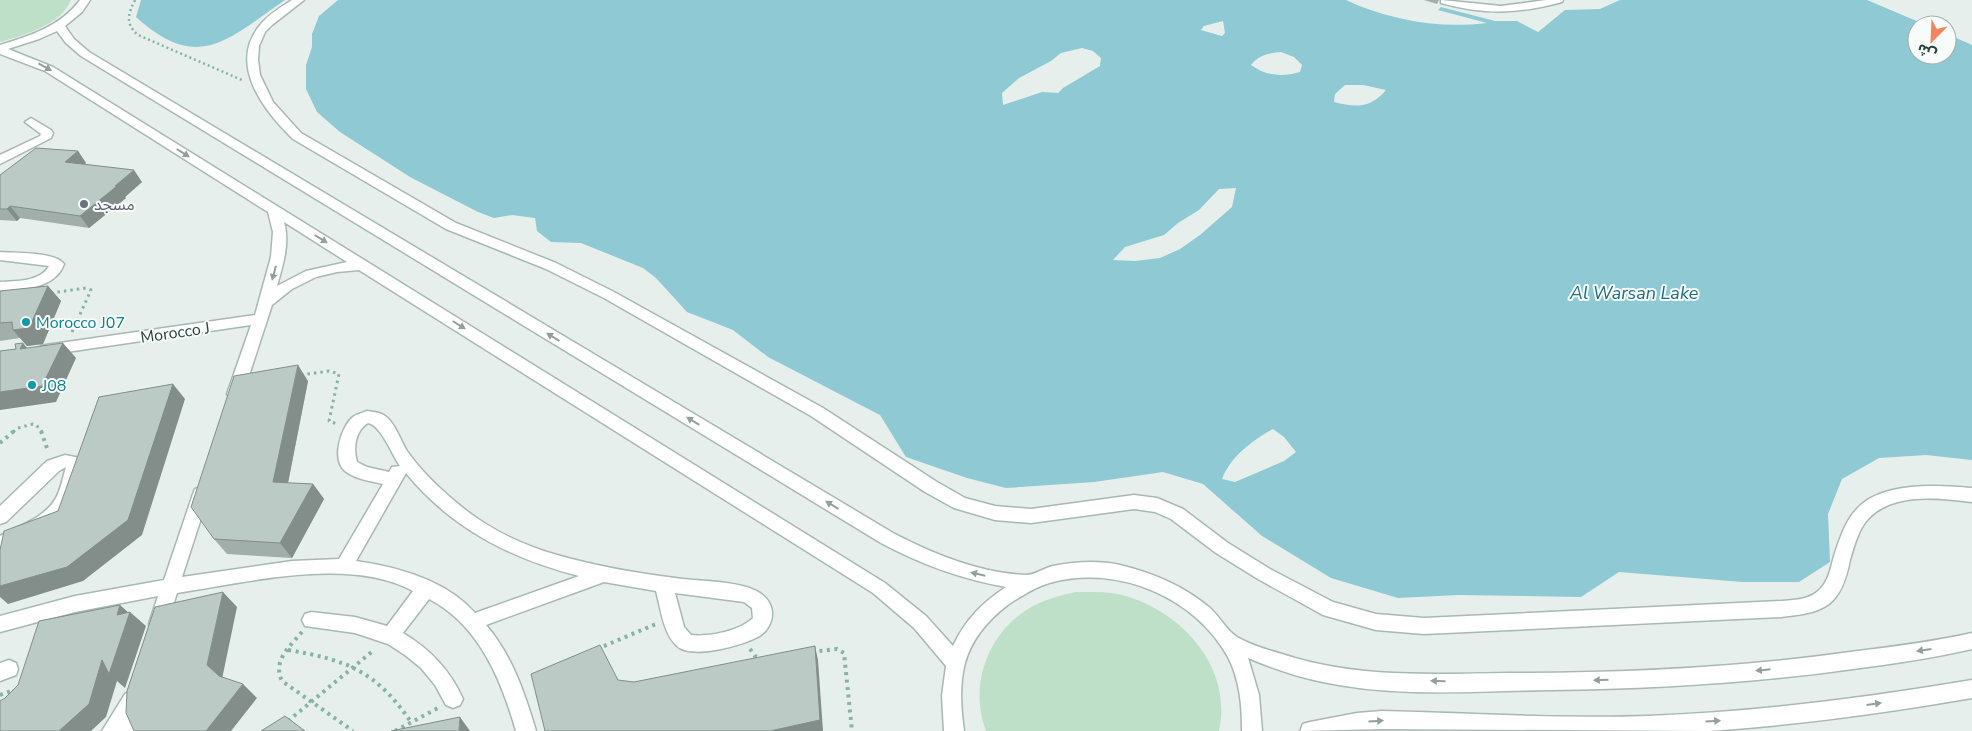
<svg xmlns="http://www.w3.org/2000/svg" width="1972" height="731" font-family="'Nunito Sans','Noto Sans Arabic',sans-serif">
<rect width="100%" height="100%" fill="#e6efeb"/>
<path fill="#bfe0c8" d="M 0,0 L 71,0 C 61,25 24,35 0,42 Z
M 1076,592 C 1093,592 1110,591 1126,596 C 1183,613 1233,668 1219,731 L 986,731 C 968,684 989,630 1033,606 C 1047,599 1061,595 1076,592 Z"/>
<path fill="#8ec9d4" fill-rule="evenodd" d="M 141,0 L 285,0 C 228,39 199,74 136,17 Z
M 338,0 L 1346,0 C 1388,20 1440,29 1487,23 L 1438,10 L 1441,7 L 1495,21 L 1517,21 L 1538,32 L 1565,10 L 1600,9 L 1620,0 L 1867,0 L 1926,25 L 1917,25 L 1917,55 L 1947,55 L 1947,34 L 1972,45 L 1972,460 L 1926,455 L 1879,458 L 1842,479 L 1828,514 L 1830,562 L 1799,582 L 1743,582 L 1619,572 L 1581,597 L 1458,595 L 1398,598 L 1331,578 L 1262,536 L 1203,484 L 1163,472 L 1094,482 L 1006,488 L 967,478 L 906,457 L 880,415 L 768,357 L 733,330 L 687,312 L 656,278 L 643,268 L 581,243 L 551,242 L 537,231 L 535,218 L 512,215 L 494,218 L 478,212 L 410,177 L 340,132 L 317,112 L 306,89 L 306,65 L 312,47 L 312,34 L 319,16 ZM 1223,21 L 1225,33 L 1222,36 L 1201,30 L 1204,26 ZM 1082,48 L 1093,51 L 1101,58 L 1100,66 L 1063,88 L 1058,93 L 1042,92 L 1003,105 L 1002,93 L 1019,78 L 1051,61 L 1061,53 ZM 1281,52 L 1294,57 L 1302,65 L 1300,72 C 1282,77 1266,76 1251,65 C 1259,55 1269,53 1281,52 ZM 1345,85 L 1363,85 L 1386,90 C 1371,108 1356,108 1334,102 L 1335,94 ZM 1236,188 L 1232,207 L 1200,235 L 1180,249 L 1160,258 L 1135,261 L 1113,260 L 1125,247 L 1164,235 L 1178,223 L 1199,210 L 1219,189 ZM 1273,429 L 1284,437 L 1296,452 L 1284,461 L 1235,482 L 1222,479 C 1231,456 1252,441 1273,429 Z"/>
<g fill="none" stroke-linecap="round" stroke-linejoin="round">
<g stroke="#a8b8b2" stroke-width="3">
<path id="minor" d="M 80,0 L 90,0 L 82,12 L 65,26 L 74,39 L 89,52 L 893,533 C 933,554 980,573 1026,575 C 1035,575 1044,568 1053,566 C 1074,562 1098,560 1120,565 C 1153,573 1184,586 1210,608 C 1220,617 1226,630 1237,637 C 1254,647 1276,652 1295,658 C 1364,678 1437,674 1508,673 C 1622,673 1736,668 1850,652 C 1891,647 1932,642 1972,633 L 1972,649 C 1933,658 1893,664 1853,669 C 1753,683 1653,689 1552,690 C 1477,691 1397,698 1323,682 C 1297,677 1272,668 1248,658 L 1259,695 L 1262,731 L 1242,731 C 1242,706 1240,680 1228,657 C 1195,597 1118,565 1053,582 C 1037,586 1023,595 1009,604 C 989,619 972,638 965,663 C 959,686 961,708 964,731 L 944,731 L 942,696 L 946,666 L 914,628 L 873,593 L 359,270 L 337,272 L 316,277 L 292,289 L 272,305 L 243,394 L 240,398 L 235,400 L 230,398 L 227,394 L 251,325 L 46,355 L 41,354 L 39,350 L 41,346 L 46,345 L 255,315 L 271,257 L 273,232 L 268,212 L 45,71 L 0,54 L 0,45 C 30,36 61,26 80,0 ZM 57,31 L 66,43 L 81,56 L 881,543 C 920,564 961,579 1006,587 C 982,603 965,620 953,646 L 926,616 L 885,583 L 53,67 L 8,49 L 39,39 ZM 284,222 L 347,262 L 306,271 L 277,286 C 283,265 290,243 284,222 Z
M 292,0 L 304,0 L 272,25 L 265,32 L 259,46 L 258,60 L 260,75 L 273,102 L 301,133 L 456,223 L 556,263 L 614,292 L 823,408 L 937,482 L 965,498 L 995,506 L 1031,509 L 1134,495 L 1157,498 L 1183,509 L 1228,543 L 1270,569 L 1333,602 L 1376,614 L 1424,618 L 1781,601 C 1793,600 1807,600 1817,592 C 1831,581 1831,562 1837,547 C 1841,535 1847,519 1856,510 C 1880,481 1939,485 1972,488 L 1972,502 C 1940,498 1894,492 1869,518 C 1859,528 1854,546 1850,560 C 1847,575 1842,594 1829,604 C 1815,614 1797,615 1781,617 L 1424,634 L 1376,630 L 1323,615 L 1258,579 L 1216,553 L 1171,519 L 1155,512 L 1134,509 L 1031,523 L 995,520 L 954,508 L 925,492 L 811,416 L 604,298 L 546,269 L 446,229 L 293,139 C 263,110 227,63 261,24 C 269,14 281,7 292,0 Z
M 1441,0 L 1501,6 L 1546,0 L 1563,0 L 1562,2 C 1518,14 1485,15 1441,3 Z
M 31,118 L 51,130 L 53,133 L 51,138 L 0,164 L 0,155 L 40,136 L 41,134 L 25,122 Z
M 0,252 C 15,253 56,252 64,264 C 55,289 23,289 0,292 L 0,282 C 15,281 41,282 49,266 L 0,260 Z
M 367,411 C 373,412 380,412 385,416 C 396,424 400,440 407,451 C 421,471 439,488 457,503 C 485,527 521,545 557,555 C 599,567 641,574 683,579 C 701,581 740,582 754,590 C 764,594 771,602 772,612 C 773,621 767,631 761,635 C 746,645 691,660 677,646 C 663,633 661,609 656,591 L 604,582 L 486,625 C 512,655 525,694 536,731 L 516,731 C 501,679 479,625 429,599 L 403,633 C 430,649 450,670 463,699 L 460,705 L 453,708 L 446,705 L 435,685 L 421,668 L 405,655 L 388,644 L 355,633 L 305,626 L 302,620 L 305,614 L 311,612 L 355,617 L 387,626 L 413,591 C 348,556 246,583 177,593 L 165,630 L 158,632 L 151,630 L 149,624 L 158,596 L 75,612 L 0,632 L 0,616 L 75,596 L 164,580 L 193,494 L 195,489 L 201,487 L 207,489 L 209,494 L 182,577 L 292,561 L 339,559 L 383,484 C 370,481 355,479 345,471 C 331,459 341,427 353,417 C 357,414 362,413 367,411 ZM 368,423 C 381,425 392,455 400,466 L 392,467 L 389,472 L 367,467 L 357,462 C 353,448 355,431 368,423 ZM 406,473 C 452,529 510,558 579,576 L 475,613 C 446,580 398,567 356,561 ZM 675,593 L 744,602 L 752,608 L 753,618 C 740,631 709,637 691,635 L 684,627 Z
M 65,455 L 80,458 L 83,466 L 72,499 L 63,515 L 40,532 L 0,551 L 0,536 C 19,526 45,518 56,498 C 61,489 63,477 66,467 L 59,471 L 6,522 L 0,524 L 0,506 L 47,461 Z
M 9,660 L 16,663 L 18,669 L 16,675 L 0,681 L 0,663 Z
M 1972,680 L 1972,698 C 1885,713 1797,725 1709,731 L 1382,729 L 1300,731 L 1303,724 L 1310,722 L 1357,713 L 1382,711 C 1470,713 1559,719 1648,716 C 1757,712 1865,698 1972,680 Z
M 132,691 L 139,694 C 144,705 139,719 140,731 L 102,731 L 125,694 Z"/>
</g>
<path stroke="#86b3a5" stroke-width="2.5" stroke-dasharray="2 3" stroke-linecap="butt" d="M 135,0 C 128,14 125,24 138,35 L 242,80"/>
<path stroke="#86b3a5" stroke-width="3" stroke-dasharray="2.5 4" stroke-linecap="butt" d="M 51,293 L 86,288 L 91,290 L 72,332
M 301,375 L 329,371 L 339,374 L 329,421 L 337,424
M 13,432 L 18,428 L 33,424 L 40,428 L 42,432"/>
<path stroke="#86b3a5" stroke-width="4" stroke-dasharray="3 4.5" stroke-linecap="butt" d="M 41,431 L 48,451
M 0,443 L 14,431
M 302,632 C 290,646 272,661 282,681 L 353,731
M 597,649 L 656,624
M 750,649 L 755,656 L 761,659
M 288,650 C 347,660 376,671 411,722
M 812,652 L 837,649 L 844,653 L 852,731
M 0,695 L 14,690
M 288,721 L 374,650
M 395,731 L 438,708"/>
<use href="#minor" fill="#fff" fill-rule="evenodd"/>
</g>
<path fill="#a1aea9" d="M 1424,0 L 1439,0 L 1437,4 Z
M 78,151 L 86,163 L 85,164 L 142,182 L 125,197 L 126,198 L 89,228 L 20,218 L 17,221 L 0,220 L 0,175 Z
M 48,286 L 61,301 L 43,344 L 27,346 L 20,338 L 0,341 L 0,291 Z
M 308,381 L 288,483 L 313,484 L 324,499 L 292,558 L 227,554 L 214,539 Z"/>
<path fill="#838d89" d="M 78,151 L 86,163 L 74,173 L 65,162 Z
M 134,170 L 142,182 L 125,197 L 126,198 L 89,228 L 80,216 Z
M 10,206 L 20,218 L 17,221 L 7,209 Z
M 48,286 L 61,301 L 43,344 L 27,346 L 13,330 Z
M 23,343 L 36,359 L 20,349 Z
M 63,343 L 76,358 L 56,402 L 0,410 L 0,392 Z
M 298,365 L 308,381 L 285,498 L 273,482 Z
M 173,384 L 185,399 L 142,535 L 83,581 L 8,604 L 0,597 L 0,586 Z
M 313,484 L 324,499 L 292,558 L 280,543 Z
M 223,592 L 237,607 L 222,679 L 207,665 Z
M 120,605 L 130,614 L 130,612 L 146,626 L 125,688 L 117,681 L 106,717 L 91,731 L 59,731 L 117,615 Z
M 815,646 L 818,660 L 823,731 L 770,731 Z
M 243,684 L 257,698 L 231,731 L 206,731 Z
M 460,717 L 470,731 L 459,731 Z"/>
<path fill="#bbcac4" stroke="#838d89" d="M 36,148 L 78,151 L 65,162 L 134,170 L 115,186 L 117,186 L 80,216 L 10,206 L 7,209 L 0,209 L 0,175 Z
M 48,286 L 29,328 L 13,330 L 12,322 L 0,323 L 0,291 Z
M 23,343 L 20,349 L 63,343 L 42,386 L 0,392 L 0,351 L 16,349 L 15,344 Z
M 298,365 L 273,482 L 313,484 L 280,543 L 214,539 L 191,507 L 234,376 Z
M 173,384 L 128,520 L 67,567 L 0,586 L 0,550 L 4,531 L 58,511 L 99,397 Z
M 223,592 L 207,665 L 219,676 L 243,684 L 206,731 L 134,731 L 126,713 L 127,691 L 155,607 Z
M 120,605 L 117,615 L 130,612 L 109,674 L 102,660 L 89,704 L 59,731 L 0,731 L 0,701 L 5,698 L 18,685 L 39,621 Z
M 600,645 L 618,680 L 634,682 L 815,646 L 820,720 L 770,731 L 545,731 L 531,674 Z
M 285,716 L 305,731 L 261,731 Z
M 460,717 L 459,731 L 391,731 Z"/>
<defs><path id="oneway-solid" d="M-6-.8H1V-3.2L6.5 0L1 3.2V.8H-6Z" transform="scale(1.25)"/></defs>
<g fill="#92a09c">
<use href="#oneway-solid" transform="translate(45 67) rotate(29)"/>
<use href="#oneway-solid" transform="translate(183 153) rotate(32)"/>
<use href="#oneway-solid" transform="translate(321 239) rotate(32)"/>
<use href="#oneway-solid" transform="translate(274 273) rotate(105)"/>
<use href="#oneway-solid" transform="translate(459 325) rotate(32)"/>
<use href="#oneway-solid" transform="translate(553 337) rotate(-149)"/>
<use href="#oneway-solid" transform="translate(693 421) rotate(-149)"/>
<use href="#oneway-solid" transform="translate(832 505) rotate(-149)"/>
<use href="#oneway-solid" transform="translate(978 574) rotate(-167)"/>
<use href="#oneway-solid" transform="translate(1924 650) rotate(172)"/>
<use href="#oneway-solid" transform="translate(1763 670) rotate(174)"/>
<use href="#oneway-solid" transform="translate(1601 680) rotate(178)"/>
<use href="#oneway-solid" transform="translate(1438 681) rotate(-179)"/>
<use href="#oneway-solid" transform="translate(1874 704) rotate(-8)"/>
<use href="#oneway-solid" transform="translate(1376 721) rotate(-3)"/>
<use href="#oneway-solid" transform="translate(1713 721) rotate(-4)"/>
</g>
<circle fill="#6b7280" stroke="#f7fbf9" stroke-width="2" cx="84" cy="204" r="5"/>
<g fill="#0f9aa8" stroke="#f7fbf9" stroke-width="2">
<circle cx="26" cy="322" r="5"/>
<circle cx="32" cy="385" r="5"/>
</g>
<g text-anchor="middle" stroke-width="4" stroke-linejoin="round" paint-order="stroke">
<g font-size="16" fill="#5b616d" stroke="#f7fbf9" text-anchor="start">
<text x="94" y="210">مسجد</text>
</g>
<g font-size="16" fill="#0d838f" stroke="#f7fbf9" text-anchor="start">
<text x="36" y="328">Morocco J07</text>
<text x="42" y="391">J08</text>
</g>
<g font-size="16" fill="#24423a" stroke="#f7fbf9">
<text transform="translate(175 332) rotate(-8)" y="6">Morocco J</text>
</g>
<g font-size="18" font-style="italic" fill="#1c6f80" stroke="#f7fbf9">
<text x="1634" y="299">Al Warsan Lake</text>
</g>
</g>
<g transform="translate(1932 40) rotate(204)"><circle r="24" fill="#f7fbf9" stroke="#a3b1ad"/>
<path d="M0-4L9 19L0 12L-9 19Z" fill="#f4845f"/>
<text y="-8" font-size="14" font-weight="bold" text-anchor="middle" fill="#24423a">ش</text>
</g>
</svg>
